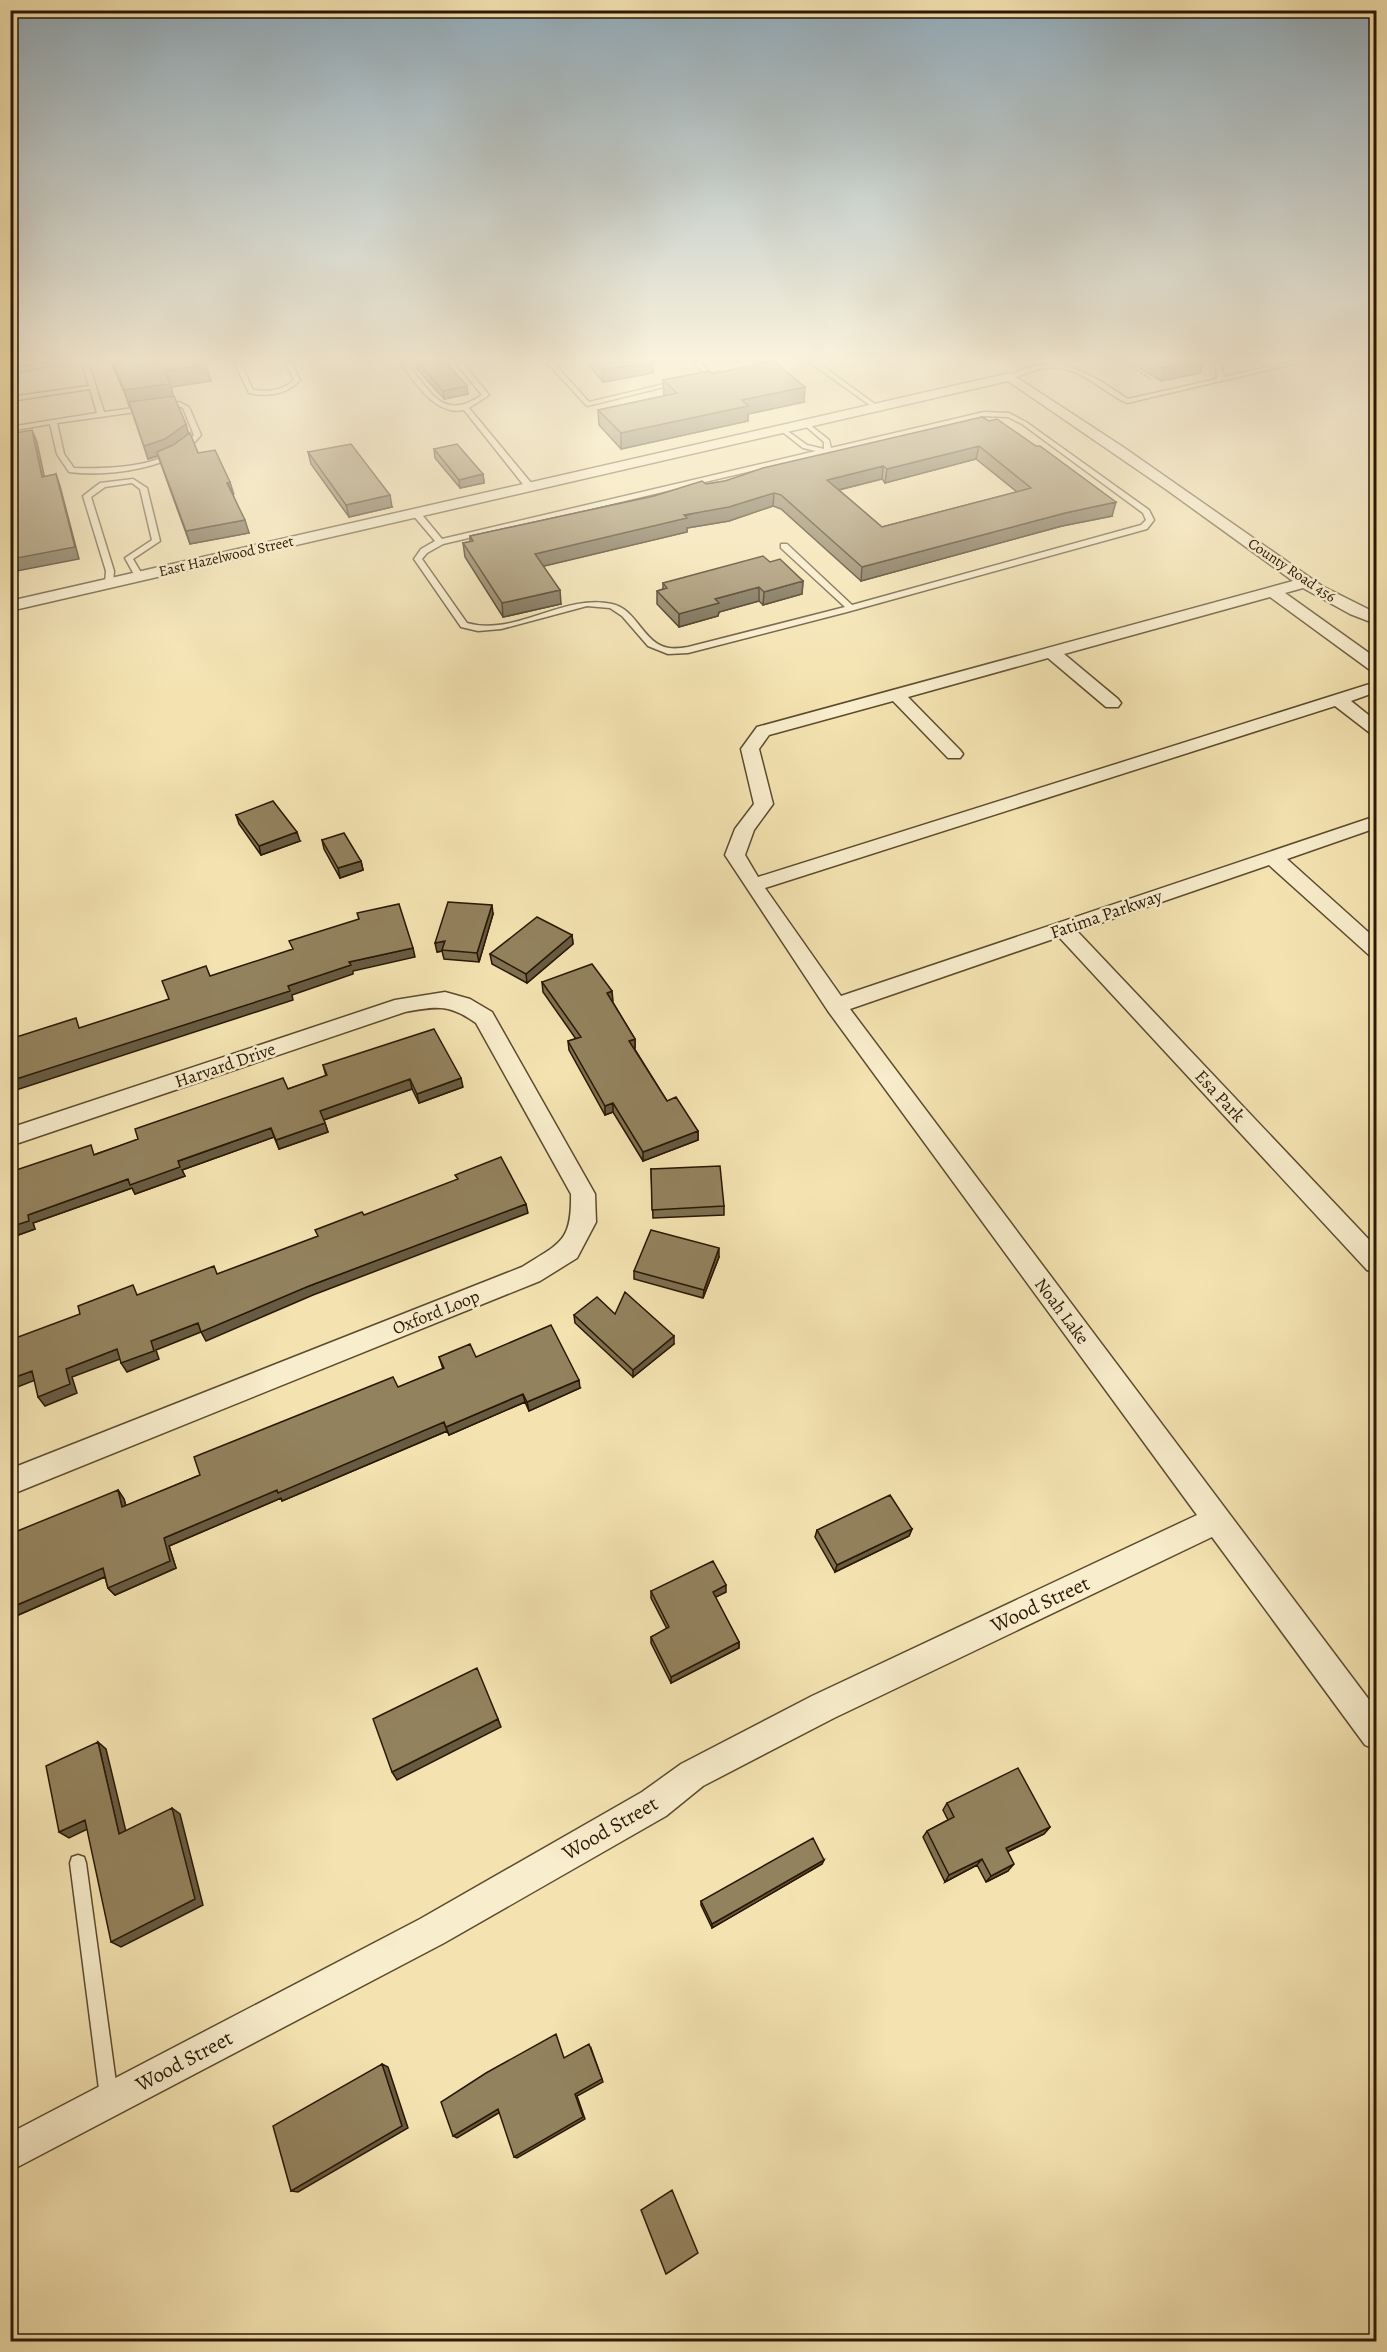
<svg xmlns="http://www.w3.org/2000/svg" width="1387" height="2352" font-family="Alegreya,serif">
<rect width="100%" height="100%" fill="#f4e3b1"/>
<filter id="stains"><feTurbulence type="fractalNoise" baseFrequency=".00333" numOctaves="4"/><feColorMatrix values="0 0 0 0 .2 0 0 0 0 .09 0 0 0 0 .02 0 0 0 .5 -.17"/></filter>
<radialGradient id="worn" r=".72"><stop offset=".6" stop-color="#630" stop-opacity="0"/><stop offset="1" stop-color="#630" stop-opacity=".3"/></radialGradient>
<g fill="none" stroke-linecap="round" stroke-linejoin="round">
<g stroke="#5c4b2f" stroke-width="3">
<path id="lane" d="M 54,362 L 71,362 L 10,373 L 10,369 Z
M 82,362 L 88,362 L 104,412 L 179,402 L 189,407 L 201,435 C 175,469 110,477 69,472 L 57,454 L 50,424 L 10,431 L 10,427 L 97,413 L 90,389 L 10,401 L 10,397 L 89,386 ZM 178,406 L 183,408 L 194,435 C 167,468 114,469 74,468 L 64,454 L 57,423 Z
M 234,362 L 240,362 L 253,390 C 269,392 282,391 294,380 L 285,362 L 291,362 L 300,380 C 286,395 268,397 249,393 Z
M 409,362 L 421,362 L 409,366 C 432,394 444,421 482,395 L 455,362 L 462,362 L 489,395 L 469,408 L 532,484 L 532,488 L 526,488 L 464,410 C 436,416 416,384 402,365 Z
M 546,362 L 553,362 L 589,402 L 677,381 L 680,383 L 587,406 Z
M 693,362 L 700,362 L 711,374 L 719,372 L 722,374 L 708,377 Z
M 809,362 L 817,362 L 879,407 L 874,408 Z
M 1215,362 L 1221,362 L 1224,377 L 1290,362 L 1302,362 L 1127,403 C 1100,391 1079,364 1046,368 C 1034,369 1022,376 1010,379 L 1007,377 C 1055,349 1087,372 1128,399 L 1217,379 Z
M 984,412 L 1009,413 L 1026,422 L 1149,510 L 1154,520 L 1147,529 L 847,612 L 688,653 L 668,654 L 648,646 L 622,616 L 610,608 L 587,606 L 501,629 L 478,631 L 461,627 L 414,559 L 421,549 L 435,541 L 412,514 L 412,510 L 418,510 L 442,539 L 816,451 L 803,448 L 780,430 L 780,428 L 782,427 L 807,445 L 824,449 L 824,442 L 802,423 L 805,421 L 829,440 L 831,448 ZM 984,416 L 1008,417 L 1022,424 L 1143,513 L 1146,520 L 1141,525 L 852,605 L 787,544 L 781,544 L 781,548 L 845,607 L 688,647 C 682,648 675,649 669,648 C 643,644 637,609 612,604 C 563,593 515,637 467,623 L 422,559 L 427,553 L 443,544 Z
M 133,479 L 147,488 L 160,541 L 133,559 L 143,576 L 136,578 L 125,558 L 152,540 L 140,489 L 132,483 L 105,487 L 91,497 L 114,571 L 113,583 L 109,585 L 105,583 L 106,571 L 83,496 L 100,483 Z
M 78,1855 L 84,1857 L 86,1863 L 118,2097 L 115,2103 L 109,2106 L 103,2103 L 100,2097 L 70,1863 L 72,1857 Z"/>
</g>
<g stroke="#5c4b2f" stroke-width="3">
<path id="street" d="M 1010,373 L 1123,447 L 1322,586 L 1376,613 L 1376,624 L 1350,614 L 1303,588 L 1285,593 L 1376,658 L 1376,671 L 1370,670 L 1270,597 L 1064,654 L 1118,699 L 1121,703 L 1118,707 L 1106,707 L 1048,658 L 908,697 L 960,750 L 963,754 L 960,758 L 948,758 L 893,701 L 769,735 L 759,749 L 773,804 L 754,830 L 745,855 L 758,877 L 1376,682 L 1376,692 L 1351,701 L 1376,721 L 1376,734 L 1370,733 L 1335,706 L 765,888 L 841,996 L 1376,816 L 1376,828 L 1287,859 L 1376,939 L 1376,957 L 1369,955 L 1269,865 L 1077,931 L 1376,1247 L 1376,1273 L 1367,1270 L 1059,937 L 850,1009 L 1376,1709 L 1376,1750 L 1365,1745 L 1212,1537 L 834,1718 L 703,1786 L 666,1816 L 444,1943 L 10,2171 L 10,2133 L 420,1919 L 642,1792 L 681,1764 L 812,1696 L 1197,1515 L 828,1011 L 725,855 L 735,829 L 754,804 L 741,749 L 757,727 L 1293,581 L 1167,490 L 1008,381 L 10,611 L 10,601 Z
M 445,992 L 470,999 L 492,1012 L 595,1194 L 596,1222 L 577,1258 L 540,1281 L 10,1495 L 10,1469 L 522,1267 C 560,1243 572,1242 571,1194 L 476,1023 C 449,1004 437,1006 405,1012 L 10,1146 L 10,1128 L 395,1000 Z"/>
</g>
<path stroke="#2a1804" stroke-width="2" stroke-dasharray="3 1.5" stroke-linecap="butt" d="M 1125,362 L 1152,380"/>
<use href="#lane" fill="#f8edcc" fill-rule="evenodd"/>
<use href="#street" fill="#f8edcc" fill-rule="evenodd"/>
</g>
<path fill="#7e7051" stroke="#2a1804" stroke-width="1.5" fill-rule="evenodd" d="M 111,362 L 205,362 L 211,381 L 171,387 L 173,396 L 189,434 L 198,453 L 233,495 L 249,533 L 190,544 L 158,456 L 148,459 L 130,406 Z
M 416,362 L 446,362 L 468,394 L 444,399 L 417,369 Z
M 586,362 L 652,362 L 653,373 L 603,382 Z
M 1130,362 L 1203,362 L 1200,373 L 1161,381 Z
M 712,374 L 804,402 L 748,414 L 748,421 L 621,449 L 599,425 L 598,410 L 664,396 L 663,380 Z
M 982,417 L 1112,516 L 1062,526 L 861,581 L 781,509 L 773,506 L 729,521 L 687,528 L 687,532 L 543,566 L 561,604 L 503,617 L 465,557 L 463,543 L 470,542 L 470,536 L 654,496 L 706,484 L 725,481 ZM 976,459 L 1017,492 L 882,527 L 839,490 L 882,479 L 885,483 Z
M 434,449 L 483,474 L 484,483 L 460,488 L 435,458 Z
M 308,452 L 392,507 L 349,517 L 311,464 Z
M 770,562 L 803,581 L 802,594 L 763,605 L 759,601 L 719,612 L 718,616 L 679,627 L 657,604 L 657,591 L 663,589 L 663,583 Z
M 236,815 L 300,841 L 261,855 L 239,824 Z
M 322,840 L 361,861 L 363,870 L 340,878 L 324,849 Z
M 493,914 L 479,962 L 444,959 L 442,951 L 437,952 Z
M 572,935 L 573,944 L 527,983 L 492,964 L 490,954 Z
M 542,982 L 613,1001 L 612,1001 L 635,1039 L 635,1048 L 634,1048 L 667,1101 L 698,1131 L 698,1140 L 643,1161 L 613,1112 L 605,1115 L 569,1050 L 568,1041 L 576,1039 L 543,992 Z
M 323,1065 L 463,1087 L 419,1103 L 412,1089 L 324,1120 L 328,1132 L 279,1149 L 274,1137 L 182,1170 L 185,1176 L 135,1194 L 132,1188 L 33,1223 L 35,1229 L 10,1238 L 96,1154 L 326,1076 Z
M 651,1169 L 724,1206 L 724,1215 L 653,1218 Z
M 719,1257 L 703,1298 L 634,1279 L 634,1271 Z
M 615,1314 L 674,1344 L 633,1377 L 575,1323 L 574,1315 Z
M 439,1357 L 476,1357 L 580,1388 L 529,1411 L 525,1402 L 449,1435 L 447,1431 L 282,1501 L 281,1498 L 169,1546 L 176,1568 L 115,1595 L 108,1588 L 105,1577 L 16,1616 L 118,1490 L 124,1499 L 126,1506 L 200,1475 L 443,1369 Z
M 912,1529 L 909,1536 L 835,1572 L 815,1537 L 817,1530 Z
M 651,1591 L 726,1592 L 715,1597 L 739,1642 L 739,1648 L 671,1683 L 651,1643 L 651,1637 L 667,1629 L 651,1598 Z
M 947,1803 L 1050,1827 L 1044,1834 L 1007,1852 L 1008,1871 L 986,1882 L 977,1865 L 945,1882 L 923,1837 L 927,1831 L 948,1820 L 943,1810 Z
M 824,1860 L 822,1864 L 712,1928 L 701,1905 L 701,1901 Z"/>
<path fill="#675b42" stroke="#2a1804" stroke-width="1.5" d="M 652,362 L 653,373 L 603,382 L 602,370 Z
M 1192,362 L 1203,362 L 1200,373 L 1161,381 L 1164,368 Z
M 206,364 L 211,381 L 171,387 L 174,400 L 129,406 L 124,390 L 165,371 Z
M 467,386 L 468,394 L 444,399 L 443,391 Z
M 805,387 L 804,402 L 748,414 L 748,421 L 621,449 L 621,433 L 742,400 Z
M 186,424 L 189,437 L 168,452 L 148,459 L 144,446 Z
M 32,430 L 37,442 L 47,489 L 42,477 Z
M 979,446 L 976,459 L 885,483 L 887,469 Z
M 883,466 L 882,479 L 826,493 L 827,480 Z
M 56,474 L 60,486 L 79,559 L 17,571 L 12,559 Z
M 483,474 L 484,483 L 460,488 L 459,480 Z
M 230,482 L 234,495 L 227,483 Z
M 774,493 L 773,506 L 729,521 L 687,528 L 687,532 L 536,568 L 535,554 Z
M 390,495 L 392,507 L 349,517 L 346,505 Z
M 1116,502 L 1112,516 L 1062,526 L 861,581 L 862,567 L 1065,513 Z
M 245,520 L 249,533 L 190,544 L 186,531 Z
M 803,581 L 802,594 L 763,605 L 764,592 Z
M 759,587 L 759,601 L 719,612 L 718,616 L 679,627 L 679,614 L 715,599 Z
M 560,590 L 561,604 L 503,617 L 502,603 Z
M 297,832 L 300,841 L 261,855 L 259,846 Z
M 361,861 L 363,870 L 340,878 L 338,868 Z
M 492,905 L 493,914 L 479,962 L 477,953 Z
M 572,935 L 573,944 L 527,983 L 526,974 Z
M 445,941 L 442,951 L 437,952 L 435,943 Z
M 413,948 L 415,957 L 353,971 L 353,974 L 292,995 L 293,1000 L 10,1092 L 10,1081 L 288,986 L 349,962 Z
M 612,991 L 613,1001 L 608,1003 L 607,993 Z
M 635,1039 L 635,1048 L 630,1050 L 629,1041 Z
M 461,1078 L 463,1087 L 419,1103 L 417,1094 Z
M 410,1079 L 412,1089 L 323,1120 L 320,1111 Z
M 613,1103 L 613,1112 L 605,1115 L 605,1106 Z
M 325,1123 L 328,1132 L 279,1149 L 276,1140 Z
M 271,1128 L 274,1137 L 182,1170 L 185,1176 L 135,1194 L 132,1188 L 33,1223 L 35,1229 L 10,1238 L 10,1227 L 28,1215 Z
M 698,1131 L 698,1140 L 643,1161 L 643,1152 Z
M 526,1204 L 528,1213 L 313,1295 L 206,1341 L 201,1332 L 156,1350 L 159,1359 L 127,1372 L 121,1363 L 151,1341 L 198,1323 L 309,1286 Z
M 719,1248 L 719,1257 L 703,1298 L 704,1290 Z
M 674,1336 L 674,1344 L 633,1377 L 633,1370 Z
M 117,1349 L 123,1358 L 72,1377 L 77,1393 L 45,1406 L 38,1397 L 66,1369 Z
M 32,1371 L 38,1379 L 10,1390 L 10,1379 Z
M 579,1380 L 580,1388 L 529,1411 L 527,1402 Z
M 523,1394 L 525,1402 L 449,1435 L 446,1427 Z
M 444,1422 L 447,1431 L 282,1501 L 281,1498 L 169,1546 L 176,1568 L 115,1595 L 108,1588 L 164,1538 L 277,1490 Z
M 118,1490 L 124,1499 L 128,1515 L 122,1507 Z
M 912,1529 L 909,1536 L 835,1572 L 837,1565 Z
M 103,1568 L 109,1575 L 16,1616 L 10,1610 L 10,1608 Z
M 726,1585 L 726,1592 L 712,1599 L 713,1592 Z
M 739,1642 L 739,1648 L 671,1683 L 671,1677 Z
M 498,1719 L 501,1727 L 397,1780 L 392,1772 Z
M 98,1742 L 106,1749 L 128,1840 L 119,1834 Z
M 172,1808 L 180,1814 L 203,1905 L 121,1947 L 111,1942 Z
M 85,1820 L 94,1826 L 69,1838 L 59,1832 Z
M 1050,1827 L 1044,1834 L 1000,1855 L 1006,1848 Z
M 982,1859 L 977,1865 L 945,1882 L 949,1875 Z
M 824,1860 L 822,1864 L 712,1928 L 712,1924 Z
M 1014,1864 L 1008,1871 L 986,1882 L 991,1876 Z
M 591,2048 L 603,2082 L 577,2096 L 585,2119 L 517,2158 L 514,2157 L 575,2094 Z
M 382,2064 L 388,2067 L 408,2128 L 298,2192 L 291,2191 Z
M 498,2109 L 502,2111 L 457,2138 L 453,2136 Z"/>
<path fill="#93825e" stroke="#2a1804" stroke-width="1.5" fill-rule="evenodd" d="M 113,362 L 205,362 L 206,364 L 165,371 L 170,384 L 124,390 Z
M 418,362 L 446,362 L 467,386 L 443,391 Z
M 595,362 L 651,362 L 602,370 Z
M 767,362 L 775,362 L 805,387 L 742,400 L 748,406 L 621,433 L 598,410 L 677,393 L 663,380 L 709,371 L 712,374 Z
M 1154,362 L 1192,362 L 1164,368 Z
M 174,396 L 186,424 L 165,439 L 144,446 L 129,402 Z
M 982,417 L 989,421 L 997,419 L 1036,446 L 1040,446 L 1116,502 L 1065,513 L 862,567 L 781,495 L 774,493 L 729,507 L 684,515 L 687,518 L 535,554 L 560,590 L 502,603 L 463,543 L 473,541 L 470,536 L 654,496 L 702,481 L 706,484 L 725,481 L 763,468 ZM 979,446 L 1031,488 L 882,527 L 827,480 L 883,466 L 887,469 Z
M 32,430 L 42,477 L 56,474 L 75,547 L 12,559 L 10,551 L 10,434 Z
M 190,433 L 198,453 L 215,450 L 230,482 L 227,483 L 245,520 L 186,531 L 157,452 L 173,445 Z
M 351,444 L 390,495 L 346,505 L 308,452 Z
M 457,444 L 483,474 L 459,480 L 434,449 Z
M 763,556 L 770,562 L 780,559 L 803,581 L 764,592 L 759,587 L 715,599 L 719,603 L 679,614 L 657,591 L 667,588 L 663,583 Z
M 273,801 L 297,832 L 259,846 L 236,815 Z
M 344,833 L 361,861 L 338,868 L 322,840 Z
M 448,902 L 492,905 L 477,953 L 442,950 L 445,941 L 435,943 Z
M 399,904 L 413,948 L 349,962 L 351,965 L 288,986 L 290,991 L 10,1081 L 10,1039 L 76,1018 L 79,1028 L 169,999 L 162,981 L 206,966 L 210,976 L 293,949 L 289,941 L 359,919 L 357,913 Z
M 537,917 L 572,935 L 526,974 L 490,954 Z
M 592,964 L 612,991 L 607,993 L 635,1039 L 629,1041 L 667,1101 L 676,1097 L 698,1131 L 643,1152 L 613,1103 L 605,1106 L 568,1041 L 581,1037 L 542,982 Z
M 434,1029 L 461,1078 L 417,1094 L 410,1079 L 320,1111 L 325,1123 L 276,1140 L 271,1128 L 178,1161 L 180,1167 L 130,1185 L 128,1179 L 28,1215 L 29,1221 L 10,1227 L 10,1172 L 91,1145 L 94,1155 L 138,1139 L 135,1129 L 283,1078 L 288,1089 L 327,1075 L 323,1065 Z
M 501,1157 L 526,1204 L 309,1286 L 201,1332 L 198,1323 L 151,1341 L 154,1351 L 121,1363 L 117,1349 L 66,1369 L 70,1384 L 38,1397 L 32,1371 L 10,1379 L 10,1340 L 80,1314 L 78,1306 L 133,1285 L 137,1295 L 214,1266 L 217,1274 L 318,1236 L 315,1230 L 362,1212 L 364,1215 L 458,1179 L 455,1175 Z
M 720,1166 L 724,1206 L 652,1210 L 651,1169 Z
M 651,1230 L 719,1248 L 704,1290 L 634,1271 Z
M 625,1292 L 674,1336 L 633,1370 L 574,1315 L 597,1297 L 615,1314 Z
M 551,1325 L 579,1380 L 527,1402 L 523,1394 L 446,1427 L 444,1422 L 278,1493 L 277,1490 L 164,1538 L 170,1561 L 108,1588 L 103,1568 L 10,1608 L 10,1534 L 118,1490 L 122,1507 L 200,1475 L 194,1457 L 393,1377 L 398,1387 L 444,1368 L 439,1357 L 470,1344 L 476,1357 Z
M 890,1495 L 912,1529 L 837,1565 L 817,1530 Z
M 713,1561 L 726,1585 L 713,1592 L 739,1642 L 671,1677 L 651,1637 L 669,1627 L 651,1591 Z
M 477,1668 L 498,1719 L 392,1772 L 373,1719 Z
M 98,1742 L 119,1834 L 172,1808 L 195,1899 L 111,1942 L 85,1820 L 59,1832 L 46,1766 Z
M 1018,1768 L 1050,1827 L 1006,1848 L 1014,1864 L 991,1876 L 982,1859 L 949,1875 L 927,1831 L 954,1817 L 947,1803 Z
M 813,1838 L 824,1860 L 712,1924 L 701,1901 Z
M 556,2034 L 564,2058 L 589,2044 L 602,2079 L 575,2094 L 583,2117 L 514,2157 L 498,2109 L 453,2136 L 441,2102 L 486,2073 Z
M 382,2064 L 402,2126 L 291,2191 L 273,2126 Z
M 672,2190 L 698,2253 L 666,2274 L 641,2210 Z"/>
<linearGradient id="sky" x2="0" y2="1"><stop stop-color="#91abba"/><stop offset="0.52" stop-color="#faf2dc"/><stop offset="1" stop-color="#faf2dc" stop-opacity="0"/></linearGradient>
<rect width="1387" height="691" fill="url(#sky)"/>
<g text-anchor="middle" stroke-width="5" stroke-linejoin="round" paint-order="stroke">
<g font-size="15" fill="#2a1804" stroke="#f8edcc">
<text transform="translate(226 556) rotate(-13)" y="5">East Hazelwood Street</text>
<text transform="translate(1292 570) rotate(34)" y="5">County Road 456</text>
</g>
<g font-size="18" fill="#2a1804" stroke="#f8edcc">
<text transform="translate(1106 914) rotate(-19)" y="6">Fatima Parkway</text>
<text transform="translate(225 1065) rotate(-19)" y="6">Harvard Drive</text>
<text transform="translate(1220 1096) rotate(47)" y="6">Esa Park</text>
<text transform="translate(1062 1311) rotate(53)" y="6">Noah Lake</text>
<text transform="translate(436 1312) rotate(-22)" y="6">Oxford Loop</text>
</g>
<g font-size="21" fill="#2a1804" stroke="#f8edcc">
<text transform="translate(1040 1604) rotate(-25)" y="7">Wood Street</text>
<text transform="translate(610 1828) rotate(-30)" y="7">Wood Street</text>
<text transform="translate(184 2061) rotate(-28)" y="7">Wood Street</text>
</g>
</g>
<rect width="1387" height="2352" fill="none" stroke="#f4e3b1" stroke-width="36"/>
<rect x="12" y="12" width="1363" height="2328" fill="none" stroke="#2a1804" stroke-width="3"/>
<rect x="18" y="18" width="1351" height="2316" fill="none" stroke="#2a1804" stroke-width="1.5"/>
<rect width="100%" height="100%" filter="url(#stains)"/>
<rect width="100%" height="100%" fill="url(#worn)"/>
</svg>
